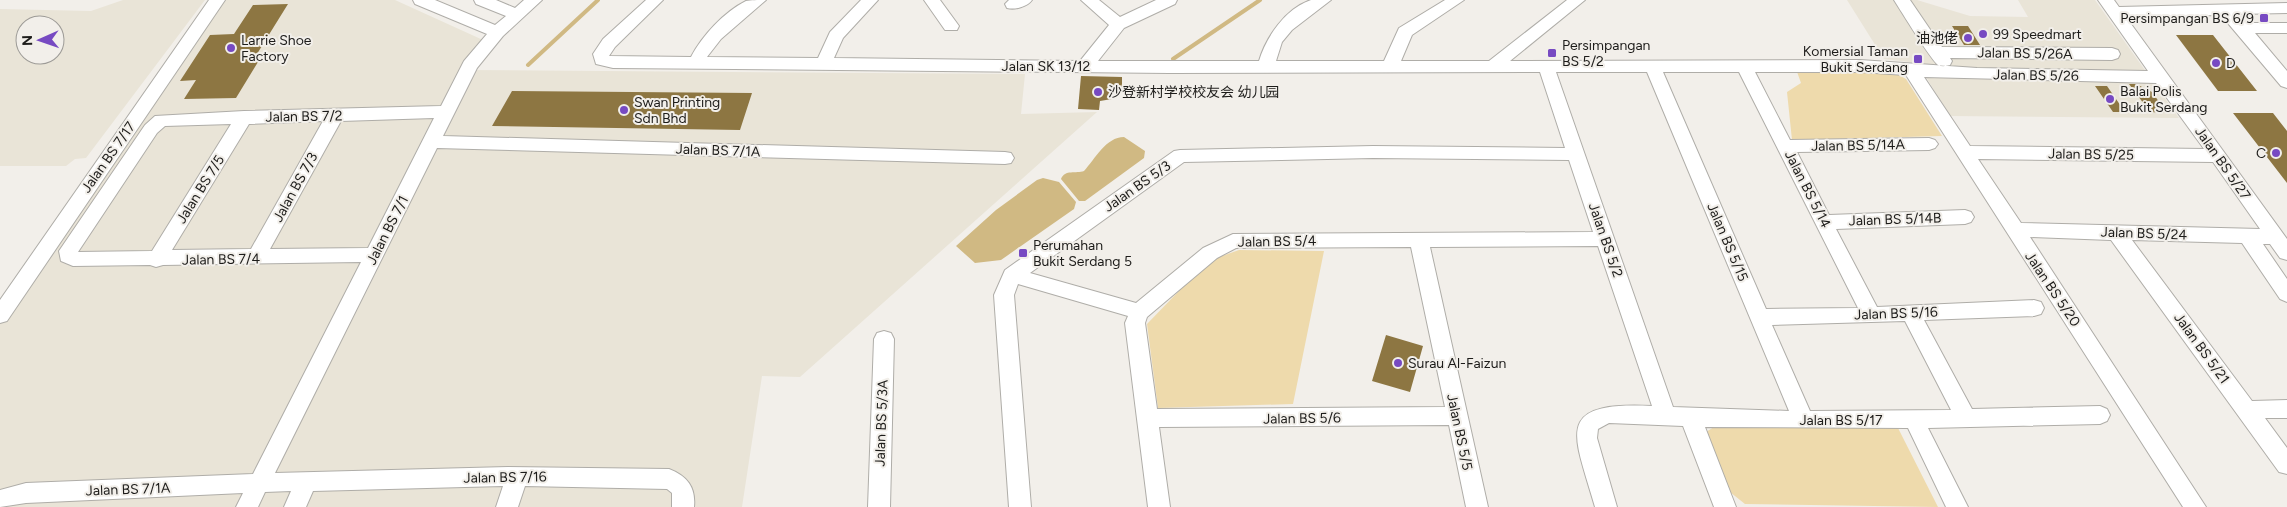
<svg xmlns="http://www.w3.org/2000/svg" width="2287" height="507" font-family="Figtree,'Noto Sans SC',sans-serif">
<rect width="100%" height="100%" fill="#f2efea"/>
<path fill="#e9e4d7" fill-rule="evenodd" d="M 123,0 L 205,0 L 86,158 L 75,159 L 66,166 L 0,166 L 0,9 L 91,11 ZM 25,25 L 55,25 L 55,55 L 25,55 Z
M 221,0 L 395,0 L 483,40 L 463,70 L 1025,74 L 1021,114 L 1097,112 L 800,377 L 762,376 L 742,507 L 0,507 L 0,319 Z
M 1847,0 L 1917,0 L 1970,16 L 2028,17 L 2018,0 L 2095,0 L 2179,118 L 1949,116 L 1918,63 L 1884,59 Z"/>
<path fill="#eedaac" d="M 1886,68 L 1906,79 L 1942,136 L 1792,140 L 1787,92 L 1801,83 L 1796,69 Z
M 1239,250 L 1324,251 L 1293,404 L 1158,408 L 1147,324 L 1208,261 Z
M 1714,427 L 1898,428 L 1938,507 L 1745,504 L 1730,492 L 1706,432 Z"/>
<path fill="#d0b983" d="M 1124,137 L 1145,151 L 1144,158 L 1085,201 L 1079,201 L 1061,179 C 1065,169 1076,174 1084,171 C 1095,159 1106,137 1124,137 Z
M 1043,178 L 1059,182 L 1076,202 L 1074,209 L 1001,260 L 975,263 L 956,246 L 996,210 L 1037,180 Z"/>
<g fill="none" stroke-linecap="round" stroke-linejoin="round">
<path stroke="#d0b983" stroke-width="4" d="M 1173,59 L 1260,0
M 528,65 L 598,0"/>
</g>
<path fill="#8d7642" d="M 288,4 L 252,62 L 258,62 L 236,98 L 184,99 L 196,80 L 180,81 L 210,35 L 234,34 L 253,5 Z
M 1952,26 L 1968,26 L 1980,45 L 1964,45 Z
M 2176,35 L 2213,35 L 2257,91 L 2218,91 Z
M 1081,76 L 1122,77 L 1122,88 L 1113,96 L 1112,99 L 1100,101 L 1099,110 L 1078,109 Z
M 2129,84 L 2136,84 L 2152,92 L 2167,113 L 2150,112 Z
M 2095,86 L 2107,86 L 2125,112 L 2113,112 Z
M 512,91 L 752,93 L 740,130 L 492,126 Z
M 2233,113 L 2273,113 L 2287,131 L 2287,183 Z
M 1386,335 L 1423,346 L 1410,392 L 1372,381 Z"/>
<g fill="none" stroke-linecap="round" stroke-linejoin="round">
<g stroke="#afada8" stroke-width="2">
<path id="minor" d="M 209,0 L 225,0 L 7,321 L 0,323 L 0,300 Z
M 413,0 L 435,0 L 495,25 L 506,16 L 476,4 L 474,0 L 496,0 L 515,8 L 524,0 L 542,0 L 503,36 L 477,68 L 443,136 L 1005,152 L 1011,153 L 1014,158 L 1011,163 L 1005,164 L 437,148 L 275,473 L 508,467 L 669,469 C 687,476 696,487 694,507 L 672,507 L 672,493 L 667,489 L 525,486 L 518,507 L 496,507 L 503,486 L 313,491 L 306,507 L 284,507 L 291,491 L 265,492 L 258,507 L 236,507 L 243,493 L 26,503 L 0,507 L 0,490 L 26,483 L 253,474 L 361,262 L 163,265 L 156,267 L 150,265 L 73,266 L 61,261 L 59,251 L 145,125 L 155,116 L 244,111 L 441,106 L 464,61 L 487,34 L 415,4 ZM 434,118 L 368,248 L 270,249 L 341,121 ZM 323,121 L 251,249 L 172,250 L 249,124 ZM 231,124 L 152,251 L 78,252 L 157,133 L 165,126 Z
M 646,0 L 663,0 L 615,47 L 609,56 L 691,57 C 702,36 724,12 746,1 C 751,0 760,0 766,0 L 721,39 L 707,57 L 818,58 L 830,32 L 861,0 L 878,0 L 843,38 L 834,58 L 1080,61 L 1109,25 L 1081,0 L 1099,0 L 1120,17 L 1156,0 L 1177,0 L 1175,4 L 1124,28 L 1098,61 L 1259,61 C 1266,37 1286,8 1311,0 C 1317,0 1325,0 1331,0 L 1292,30 L 1282,42 L 1276,61 L 1384,61 L 1399,28 L 1445,0 L 1464,0 L 1412,35 L 1401,61 L 1489,61 L 1567,0 L 1585,0 L 1510,61 L 1860,60 L 1977,68 L 2148,71 L 2098,0 L 2114,0 L 2119,7 L 2287,3 L 2287,13 L 2238,14 L 2246,23 L 2287,23 L 2287,33 L 2255,33 L 2287,71 L 2287,88 L 2281,86 L 2221,15 L 2126,17 L 2287,239 L 2287,260 L 2280,258 L 2270,244 L 2263,244 L 2287,279 L 2287,302 L 2280,299 L 2242,243 L 2132,240 L 2252,401 L 2287,400 L 2287,418 L 2265,418 L 2287,448 L 2287,474 L 2279,472 L 2111,240 L 2030,237 L 2206,507 L 2183,507 L 1906,75 L 1860,72 L 1755,72 L 1790,140 L 1929,138 L 1935,140 L 1938,144 L 1935,148 L 1929,150 L 1797,152 L 1829,215 L 1965,210 L 1971,212 L 1974,217 L 1971,222 L 1965,224 L 1836,229 L 1877,307 L 2034,300 L 2041,302 L 2044,308 L 2041,314 L 2034,316 L 1924,320 L 1972,409 L 2100,406 L 2107,409 L 2110,415 L 2107,421 L 2100,424 L 1928,428 L 1968,507 L 1946,507 L 1908,428 L 1705,427 L 1736,507 L 1714,507 L 1683,426 L 1609,423 L 1598,429 L 1597,438 L 1617,507 L 1595,507 C 1574,434 1552,401 1652,406 L 1598,246 L 1430,247 L 1488,507 L 1466,507 L 1449,425 L 1159,427 L 1170,507 L 1148,507 L 1125,323 L 1128,316 L 1018,284 L 1014,295 L 1031,507 L 1009,507 L 994,295 L 1005,270 L 1174,151 L 1180,150 L 1373,146 L 1565,148 L 1540,72 L 1170,73 L 613,68 L 596,64 L 593,54 L 603,39 ZM 1556,72 L 1647,72 L 1789,411 L 1673,407 ZM 1663,72 L 1739,72 L 1858,308 L 1766,309 ZM 1924,77 L 2156,83 L 2204,149 L 1970,146 ZM 1373,158 L 1569,160 L 1593,232 L 1233,234 L 1203,248 L 1136,303 L 1030,273 L 1184,162 ZM 1978,159 L 2213,162 L 2260,229 L 2021,223 ZM 1411,247 L 1445,407 L 1157,409 L 1145,323 L 1147,317 L 1217,258 L 1236,248 ZM 1905,321 L 1951,410 L 1810,411 L 1772,325 Z
M 924,0 L 940,0 L 959,26 L 957,30 L 945,30 Z
M 1009,0 L 1032,0 C 1027,7 1015,10 1007,8 L 1005,4 Z
M 1894,0 L 1910,0 L 1942,47 L 2112,48 L 2118,50 L 2120,54 L 2118,58 L 2112,60 L 1950,58 L 1952,61 L 1950,65 C 1946,66 1942,67 1938,65 C 1931,60 1901,11 1894,0 Z
M 884,331 L 891,333 L 894,339 L 890,507 L 868,507 L 874,339 L 877,333 Z"/>
</g>
<use href="#minor" fill="#fff" fill-rule="evenodd"/>
</g>
<g fill="#774ac2" stroke="#f2efea" stroke-width="2">
<rect x="2259" y="13" width="10" height="10" rx="2.5"/>
<circle cx="1983" cy="34" r="5"/>
<circle cx="1968" cy="38" r="5"/>
<circle cx="231" cy="48" r="5"/>
<rect x="1547" y="48" width="10" height="10" rx="2.5"/>
<rect x="1913" y="54" width="10" height="10" rx="2.5"/>
<circle cx="2216" cy="63" r="5"/>
<circle cx="1098" cy="92" r="5"/>
<circle cx="2110" cy="99" r="5"/>
<circle cx="624" cy="110" r="5"/>
<circle cx="2276" cy="153" r="5"/>
<rect x="1018" y="248" width="10" height="10" rx="2.5"/>
<circle cx="1398" cy="363" r="5"/>
</g>
<g text-anchor="middle" stroke-width="4" stroke-linejoin="round" paint-order="stroke">
<g font-size="14" fill="#1d1c1a" stroke="#f2efea" text-anchor="start">
<text x="2254" y="23" text-anchor="end">Persimpangan BS 6/9</text>
<text x="1993" y="39">99 Speedmart</text>
<text x="1958" y="43" text-anchor="end">油池佬</text>
<text x="241" y="45">Larrie Shoe<tspan x="241" dy="16">Factory</tspan></text>
<text x="1562" y="50">Persimpangan<tspan x="1562" dy="16">BS 5/2</tspan></text>
<text x="1908" y="56" text-anchor="end">Komersial Taman<tspan x="1908" dy="16">Bukit Serdang</tspan></text>
<text x="2226" y="68">D</text>
<text x="2120" y="96">Balai Polis<tspan x="2120" dy="16">Bukit Serdang</tspan></text>
<text x="1108" y="97">沙登新村学校校友会 幼儿园</text>
<text x="634" y="107">Swan Printing<tspan x="634" dy="16">Sdn Bhd</tspan></text>
<text x="2266" y="158" text-anchor="end">C</text>
<text x="1033" y="250">Perumahan<tspan x="1033" dy="16">Bukit Serdang 5</tspan></text>
<text x="1408" y="368">Surau Al-Faizun</text>
</g>
<g font-size="14" fill="#1d1c1a" stroke="#f2efea">
<text transform="translate(2025 53) rotate(1)" y="5">Jalan BS 5/26A</text>
<text x="1046" y="71">Jalan SK 13/12</text>
<text transform="translate(2036 75) rotate(1)" y="5">Jalan BS 5/26</text>
<text transform="translate(304 116) rotate(-1)" y="5">Jalan BS 7/2</text>
<text transform="translate(1858 145) rotate(-1)" y="5">Jalan BS 5/14A</text>
<text transform="translate(718 150) rotate(2)" y="5">Jalan BS 7/1A</text>
<text transform="translate(2091 154) rotate(1)" y="5">Jalan BS 5/25</text>
<text transform="translate(108 157) rotate(-55)" y="5">Jalan BS 7/17</text>
<text transform="translate(2223 163) rotate(55)" y="5">Jalan BS 5/27</text>
<text transform="translate(1137 186) rotate(-35)" y="5">Jalan BS 5/3</text>
<text transform="translate(295 187) rotate(-61)" y="5">Jalan BS 7/3</text>
<text transform="translate(200 189) rotate(-58)" y="5">Jalan BS 7/5</text>
<text transform="translate(1808 189) rotate(63)" y="5">Jalan BS 5/14</text>
<text transform="translate(1895 219) rotate(-2)" y="5">Jalan BS 5/14B</text>
<text transform="translate(387 230) rotate(-63)" y="5">Jalan BS 7/1</text>
<text transform="translate(2144 233) rotate(2)" y="5">Jalan BS 5/24</text>
<text transform="translate(1606 240) rotate(71)" y="5">Jalan BS 5/2</text>
<text transform="translate(1277 241) rotate(-1)" y="5">Jalan BS 5/4</text>
<text transform="translate(1728 242) rotate(67)" y="5">Jalan BS 5/15</text>
<text transform="translate(221 259) rotate(-1)" y="5">Jalan BS 7/4</text>
<text transform="translate(2053 289) rotate(56)" y="5">Jalan BS 5/20</text>
<text transform="translate(1896 313) rotate(-2)" y="5">Jalan BS 5/16</text>
<text transform="translate(2202 348) rotate(54)" y="5">Jalan BS 5/21</text>
<text transform="translate(1302 418) rotate(-1)" y="5">Jalan BS 5/6</text>
<text x="1841" y="425">Jalan BS 5/17</text>
<text transform="translate(881 423) rotate(-88)" y="5">Jalan BS 5/3A</text>
<text transform="translate(1460 432) rotate(78)" y="5">Jalan BS 5/5</text>
<text transform="translate(505 477) rotate(-1)" y="5">Jalan BS 7/16</text>
<text transform="translate(128 489) rotate(-2)" y="5">Jalan BS 7/1A</text>
</g>
</g>
<g transform="translate(40 40) rotate(268)"><circle r="24" fill="#f2efea" stroke="#9d9b97"/>
<path d="M0-4L9 19L0 12L-9 19Z" fill="#774ac2"/>
<text y="-8" font-size="14" font-weight="bold" text-anchor="middle" fill="#1d1c1a">N</text>
</g>
</svg>
